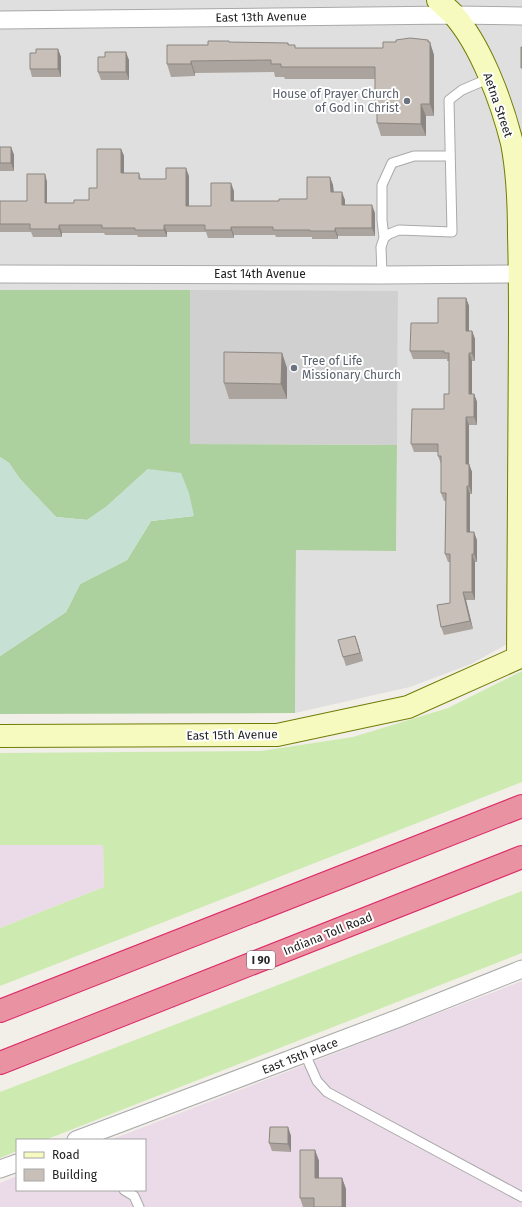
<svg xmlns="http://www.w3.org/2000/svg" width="522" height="1207" font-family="'Fira Sans',sans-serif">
<rect width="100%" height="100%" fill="#f2efe9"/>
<path fill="#e0dfdf" d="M 0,0 L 522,0 L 522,636 L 471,664 L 410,687 L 295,713 L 296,550 L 396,550 L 398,292 L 0,290 Z"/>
<path fill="#ebdbe8" d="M 0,845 L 103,845 L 104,887 L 0,928 Z
M 522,981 L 522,1207 L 0,1207 L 0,1183 L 17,1176 L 17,1190 L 145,1190 L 145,1140 L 110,1140 Z"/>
<path fill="#d0d0d0" d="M 190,290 L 398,291 L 397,445 L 190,444 Z"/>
<path fill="#cdebb0" d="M 522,671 L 522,782 L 0,986 L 0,928 L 104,887 L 103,845 L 0,845 L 0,753 L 261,751 L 353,737 L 448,708 Z
M 522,891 L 522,953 L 45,1140 L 17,1140 L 17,1151 L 0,1158 L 0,1092 Z"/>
<path fill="#add19e" d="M 0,290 L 190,290 L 190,444 L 397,445 L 396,551 L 296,550 L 295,713 L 0,714 L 0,656 L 66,612 L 80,584 L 127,560 L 151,521 L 193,516 L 148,469 L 106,507 L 87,520 L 56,517 L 20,479 L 9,463 L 0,457 Z"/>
<path fill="#c6e0d4" d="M 0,457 L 9,463 L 20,479 L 56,517 L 87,520 L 106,507 L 148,469 L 181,473 L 189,493 L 194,516 L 151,521 L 127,560 L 80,584 L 66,612 L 0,656 Z"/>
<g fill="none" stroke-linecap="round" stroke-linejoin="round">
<g stroke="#a9a9a9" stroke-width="11">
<path id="lane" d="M 384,238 L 382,220 L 382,185 L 392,163 L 414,156 L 450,156
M 382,275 L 381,247 L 384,238 L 389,234 L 399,230 L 452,232 L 449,100 L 462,90 L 490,78
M 305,1054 L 317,1081 L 327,1092 L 522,1197
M 124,1190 L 134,1196 L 139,1207"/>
</g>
<g stroke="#a9a9a9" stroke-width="19">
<path id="street" d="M 0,20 L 453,15 L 522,16
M 0,274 L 382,275 L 520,274
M 76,1140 L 399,1018 L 522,969
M 0,1169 L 17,1163"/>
</g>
<g stroke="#707d05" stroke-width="24">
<path id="secondary" d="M 438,0 C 443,5 448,9 453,14 C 481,45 502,103 512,143 C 518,174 519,204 519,235 C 520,267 520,298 520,330 C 520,439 519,548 518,658
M 0,736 L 277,735 L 408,707 L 522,656"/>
</g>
<g stroke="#dc2a67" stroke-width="24">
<path id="highway" d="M 0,1011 L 522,806
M 0,1063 L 522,857"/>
</g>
<use href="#lane" stroke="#fff" stroke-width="9"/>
<use href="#street" stroke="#fff" stroke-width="17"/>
<use href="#secondary" stroke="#f7fabf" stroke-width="22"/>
<use href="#highway" stroke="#e892a2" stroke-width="22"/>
</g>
<path fill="#aba49e" d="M 428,40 L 434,55 L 434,116 L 426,116 L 426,136 L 381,136 L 377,123 L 377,109 L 375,104 L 375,79 L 285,79 L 284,77 L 275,77 L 274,72 L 195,73 L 195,76 L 171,77 L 167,64 L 229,42 L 288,43 L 289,45 L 295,48 L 383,48 L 396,42 Z
M 58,49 L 61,57 L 61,77 L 32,77 L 30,69 Z
M 129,60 L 129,80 L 101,80 L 98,72 Z
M 0,147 L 11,147 L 14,155 L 14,171 L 0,171 Z
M 121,149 L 124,156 L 124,173 L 139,173 L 141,179 L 166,179 L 189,176 L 189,206 L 211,206 L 234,191 L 234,201 L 279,201 L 307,199 L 330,177 L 333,185 L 334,192 L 345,200 L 345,205 L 375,213 L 375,236 L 338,236 L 338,239 L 312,239 L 312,237 L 276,237 L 275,235 L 234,235 L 234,238 L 208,238 L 206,232 L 167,232 L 167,237 L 138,237 L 137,235 L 105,235 L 104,233 L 62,233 L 62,237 L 33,237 L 31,232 L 0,232 L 0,201 L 27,201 L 45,174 L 47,182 L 47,203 L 74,203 L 89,200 L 97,188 Z
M 466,298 L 469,306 L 469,331 L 472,331 L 475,339 L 475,361 L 472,361 L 472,394 L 474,394 L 477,402 L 477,425 L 469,425 L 469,464 L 472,472 L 472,494 L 470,494 L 470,532 L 477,540 L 477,562 L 475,562 L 475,600 L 466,600 L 473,629 L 444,635 L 441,627 L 450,603 L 450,562 L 448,562 L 445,554 L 446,501 L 444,501 L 441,493 L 441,464 L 438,456 L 438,452 L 414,452 L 411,444 L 444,409 L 449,394 L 449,361 L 447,361 L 447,359 L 413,359 L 410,351 L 438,323 Z
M 282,353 L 287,368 L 287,399 L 229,399 L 224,383 Z
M 355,636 L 363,661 L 346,666 L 343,657 Z
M 288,1127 L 291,1136 L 291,1152 L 272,1151 L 269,1143 Z
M 315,1150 L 319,1161 L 319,1178 L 342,1178 L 346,1189 L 346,1207 L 303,1207 L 300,1198 Z"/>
<path fill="#8b8681" d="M 428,40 L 430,46 L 430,42 L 434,55 L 434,116 L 430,104 Z
M 58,49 L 61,57 L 61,77 L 58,69 Z
M 126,52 L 129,60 L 129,80 L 126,72 Z
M 191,61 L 195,73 L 195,76 L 191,64 Z
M 421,104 L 426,116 L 426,136 L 421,124 Z
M 11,147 L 14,155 L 14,171 L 11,163 Z
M 121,149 L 124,156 L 124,181 L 121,173 Z
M 186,168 L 189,176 L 189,214 L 186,206 Z
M 45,174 L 47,182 L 47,211 L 45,203 Z
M 330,177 L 333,185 L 334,200 L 331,192 Z
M 231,183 L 234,191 L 234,209 L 231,201 Z
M 342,192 L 345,200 L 345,213 L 342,205 Z
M 372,205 L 375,213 L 375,236 L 372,228 Z
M 59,225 L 62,233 L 62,237 L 59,229 Z
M 164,225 L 167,232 L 167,237 L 164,230 Z
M 231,227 L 234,235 L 234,238 L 231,230 Z
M 335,228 L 338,236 L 338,239 L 335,231 Z
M 466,298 L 469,306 L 469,339 L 466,331 Z
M 472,331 L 475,339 L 475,361 L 472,353 Z
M 282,353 L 287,368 L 287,399 L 281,384 Z
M 469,353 L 472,361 L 472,402 L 469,394 Z
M 474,394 L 477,402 L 477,425 L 474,417 Z
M 466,417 L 469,425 L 469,472 L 466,464 Z
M 469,464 L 472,472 L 472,494 L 469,486 Z
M 467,486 L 470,494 L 470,540 L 467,532 Z
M 474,532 L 477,540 L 477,562 L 474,554 Z
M 472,554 L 475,562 L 475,600 L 472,592 Z
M 463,592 L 466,600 L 473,629 L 470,621 Z
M 355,636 L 358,644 L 363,661 L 360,653 Z
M 288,1127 L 291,1136 L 291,1152 L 288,1144 Z
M 315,1150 L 319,1161 L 319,1189 L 315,1178 Z
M 342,1178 L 346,1189 L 346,1207 L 342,1207 Z"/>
<path fill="#c7bfb8" stroke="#8b8681" d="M 410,38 L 428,40 L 428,42 L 430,42 L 430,104 L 421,104 L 421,124 L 377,123 L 377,104 L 375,104 L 375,67 L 281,67 L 281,64 L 271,64 L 271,60 L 191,61 L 191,64 L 167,64 L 167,45 L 208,45 L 208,41 L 229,41 L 229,42 L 288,43 L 288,45 L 295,45 L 295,48 L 383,48 L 383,42 L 396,42 L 396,40 Z
M 521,47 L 522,47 L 522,68 L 521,68 Z
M 36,49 L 58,49 L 58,69 L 30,69 L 30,53 L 36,53 Z
M 105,52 L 126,52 L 126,72 L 98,72 L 98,57 L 105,57 Z
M 0,147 L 11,147 L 11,163 L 0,163 Z
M 97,149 L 121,149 L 121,173 L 139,173 L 139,179 L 166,179 L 166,168 L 186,168 L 186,206 L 211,206 L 211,183 L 231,183 L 231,201 L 279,201 L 279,199 L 307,199 L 307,177 L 330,177 L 331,192 L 342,192 L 342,205 L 372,205 L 372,228 L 335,228 L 335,231 L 310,231 L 310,230 L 273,230 L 273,227 L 231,227 L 231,230 L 205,230 L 205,225 L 164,225 L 164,230 L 135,230 L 135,228 L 102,228 L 102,225 L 59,225 L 59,229 L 30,229 L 30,224 L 0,224 L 0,201 L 27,201 L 27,174 L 45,174 L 45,203 L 74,203 L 74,200 L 89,200 L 89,188 L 97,188 Z
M 438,298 L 466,298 L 466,331 L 472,331 L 472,353 L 469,353 L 469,394 L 474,394 L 474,417 L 466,417 L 466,464 L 469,464 L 469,486 L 467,486 L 467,532 L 474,532 L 474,554 L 472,554 L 472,592 L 463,592 L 470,621 L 441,627 L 437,605 L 450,603 L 450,554 L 445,554 L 446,493 L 441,493 L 441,456 L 438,456 L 438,444 L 411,444 L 412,409 L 444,409 L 444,394 L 449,394 L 449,353 L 444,353 L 444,351 L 410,351 L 411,323 L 438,323 Z
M 224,352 L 282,353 L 281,384 L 224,383 Z
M 355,636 L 360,653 L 343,657 L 338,640 Z
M 270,1127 L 288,1127 L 288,1144 L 269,1143 Z
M 300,1150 L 315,1150 L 315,1178 L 342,1178 L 342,1207 L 314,1207 L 314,1198 L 300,1198 Z"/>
<g fill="#6b7280" stroke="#fff" stroke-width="1.5">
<circle cx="407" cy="101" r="4"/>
<circle cx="294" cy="368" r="4"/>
</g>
<g text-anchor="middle" stroke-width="4" stroke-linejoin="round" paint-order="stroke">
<rect fill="#fff" stroke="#646464" stroke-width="1" x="247" y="951" width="28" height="18" rx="3"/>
<g font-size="11" font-weight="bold" fill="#222">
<text x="261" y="964">I 90</text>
</g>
<g font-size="12" fill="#222" stroke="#fff">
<text transform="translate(261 17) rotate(-1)" y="4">East 13th Avenue</text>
<text transform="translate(498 105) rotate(71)" y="4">Aetna Street</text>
<text x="260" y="278">East 14th Avenue</text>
<text transform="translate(232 735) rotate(-1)" y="4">East 15th Avenue</text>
<text transform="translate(328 934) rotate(-22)" y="4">Indiana Toll Road</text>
<text transform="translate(300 1056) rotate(-21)" y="4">East 15th Place</text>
</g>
<g font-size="12" fill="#5b616d" stroke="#fff" text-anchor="end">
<text x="399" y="98">House of Prayer Church<tspan x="399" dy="14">of God in Christ</tspan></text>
<text x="302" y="365" text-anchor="start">Tree of Life<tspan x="302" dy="14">Missionary Church</tspan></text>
</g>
</g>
<rect x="16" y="1139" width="130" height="52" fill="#ffffff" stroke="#a7a7a7"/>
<rect x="24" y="1152" width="20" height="6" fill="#f7fabf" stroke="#a7a7a7"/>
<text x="52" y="1159" font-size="12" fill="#222222">Road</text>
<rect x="24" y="1169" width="20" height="12" fill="#c7bfb8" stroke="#a7a7a7"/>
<text x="52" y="1179" font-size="12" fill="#222222">Building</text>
</svg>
